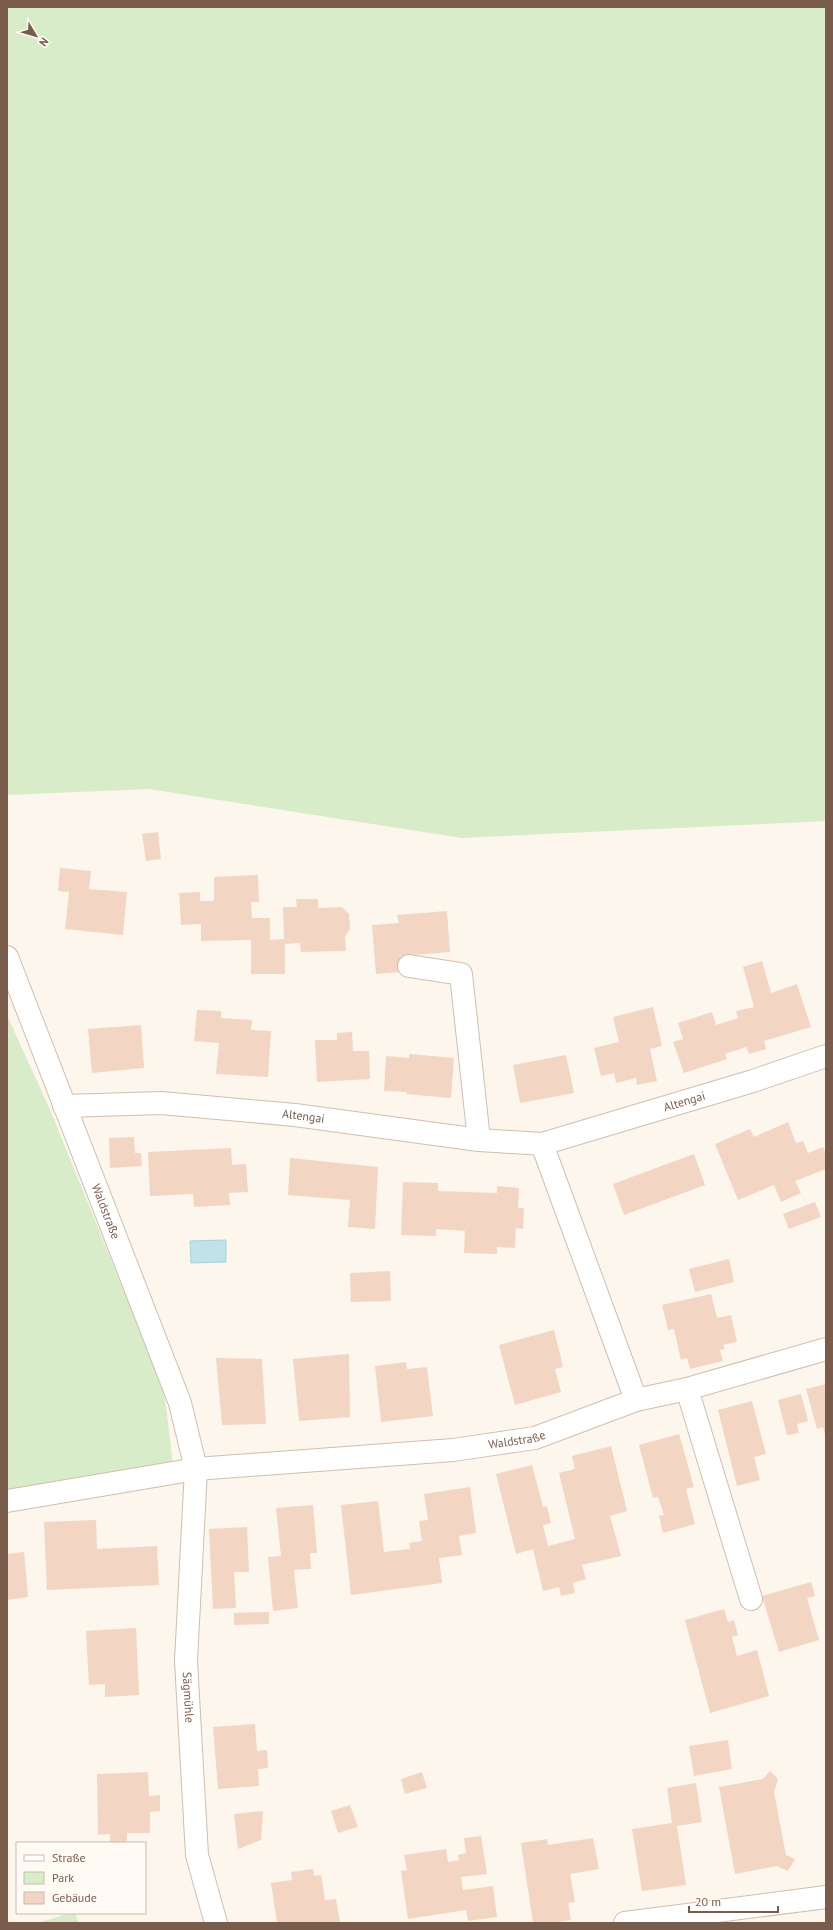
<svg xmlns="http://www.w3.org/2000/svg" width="833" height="1930" font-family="'PT Sans',sans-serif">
<rect width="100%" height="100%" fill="#fdf6ec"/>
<path fill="#d8ecc9" d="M 7,7 L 826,7 L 826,821 L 462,838 L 149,789 L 7,795 Z
M 7,1015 L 51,1112 L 164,1390 L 173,1464 L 7,1490 Z
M 71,1913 L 75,1913 L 79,1923 L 37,1923 Z"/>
<path fill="#bfe3e8" stroke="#a5d3da" d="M 226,1240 L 226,1262 L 191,1263 L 190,1241 Z"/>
<path fill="#f3d5c3" d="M 158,832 L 161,859 L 146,861 L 142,834 Z
M 60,868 L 91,871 L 89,889 L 127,892 L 123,935 L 65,929 L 69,892 L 58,891 Z
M 258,875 L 259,902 L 251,902 L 252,918 L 270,918 L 270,940 L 284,939 L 283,907 L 297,907 L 296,899 L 318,899 L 318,908 L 342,907 L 349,914 L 350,929 L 345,936 L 346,951 L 301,952 L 300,943 L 285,944 L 285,974 L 251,974 L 251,940 L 201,941 L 201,924 L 181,925 L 179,893 L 200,892 L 200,901 L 214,901 L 214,877 Z
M 447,911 L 450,952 L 401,956 L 402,972 L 376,974 L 372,925 L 399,923 L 397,915 Z
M 762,961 L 771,993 L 797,984 L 811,1027 L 764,1041 L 766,1049 L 749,1054 L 746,1047 L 725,1054 L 727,1059 L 684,1073 L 673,1042 L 683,1039 L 678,1023 L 712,1012 L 716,1025 L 738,1018 L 736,1011 L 754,1007 L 743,967 Z
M 653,1007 L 662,1046 L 650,1049 L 657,1081 L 637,1085 L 636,1078 L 616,1083 L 614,1073 L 601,1076 L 594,1048 L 619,1042 L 613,1017 Z
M 197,1010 L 221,1011 L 221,1018 L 252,1020 L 251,1030 L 271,1031 L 268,1077 L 216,1074 L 219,1043 L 194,1041 Z
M 141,1025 L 144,1068 L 92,1073 L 88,1029 Z
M 352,1032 L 353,1051 L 369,1051 L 370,1079 L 317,1082 L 315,1040 L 337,1040 L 337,1033 Z
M 409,1054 L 454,1058 L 451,1098 L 406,1094 L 407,1092 L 384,1091 L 386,1056 L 409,1058 Z
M 566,1055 L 574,1093 L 520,1103 L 513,1065 Z
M 788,1122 L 796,1143 L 803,1141 L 808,1153 L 823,1147 L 826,1154 L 826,1169 L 795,1181 L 801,1193 L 781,1202 L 774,1185 L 738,1200 L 715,1144 L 750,1129 L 754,1137 Z
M 134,1137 L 135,1153 L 141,1153 L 142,1166 L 110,1168 L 109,1138 Z
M 231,1148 L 232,1165 L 246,1164 L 248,1192 L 229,1193 L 230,1205 L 194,1207 L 193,1194 L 150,1196 L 148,1152 Z
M 694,1154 L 705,1185 L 624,1215 L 613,1184 Z
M 290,1158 L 378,1167 L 375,1229 L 348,1227 L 350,1200 L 288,1195 Z
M 403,1182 L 438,1183 L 438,1191 L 497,1193 L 497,1186 L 519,1188 L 518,1208 L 524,1208 L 523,1229 L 516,1228 L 515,1248 L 497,1247 L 497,1254 L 464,1253 L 465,1231 L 436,1229 L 436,1236 L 401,1235 Z
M 815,1202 L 821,1217 L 789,1229 L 783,1214 Z
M 729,1259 L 734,1282 L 695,1292 L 689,1269 Z
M 390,1271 L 391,1301 L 351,1302 L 350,1273 Z
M 711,1294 L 717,1318 L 731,1315 L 737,1342 L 723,1345 L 725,1349 L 720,1350 L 723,1361 L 690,1369 L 687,1358 L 681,1360 L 674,1329 L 668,1330 L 662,1305 Z
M 554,1330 L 563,1367 L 555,1369 L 561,1392 L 515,1405 L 499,1345 Z
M 349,1354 L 350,1417 L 299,1421 L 293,1359 Z
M 216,1358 L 262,1359 L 266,1424 L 222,1425 Z
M 406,1362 L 407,1369 L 427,1367 L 433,1416 L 381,1422 L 375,1366 Z
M 826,1384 L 826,1435 L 825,1435 L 823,1427 L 817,1429 L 806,1389 Z
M 801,1394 L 808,1421 L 797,1424 L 799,1433 L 787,1435 L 778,1400 Z
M 752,1401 L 766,1454 L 754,1457 L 760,1480 L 737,1486 L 718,1410 Z
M 679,1434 L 694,1487 L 686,1489 L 695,1524 L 663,1533 L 659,1516 L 664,1515 L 658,1497 L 653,1498 L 639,1445 Z
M 611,1446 L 627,1511 L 610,1516 L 621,1556 L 582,1565 L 586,1579 L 573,1583 L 575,1593 L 561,1596 L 559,1587 L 543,1591 L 533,1549 L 516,1554 L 496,1474 L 532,1465 L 543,1507 L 547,1506 L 551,1523 L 543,1525 L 548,1546 L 575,1539 L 559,1473 L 575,1469 L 572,1456 Z
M 470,1487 L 476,1533 L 459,1536 L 462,1555 L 439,1558 L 442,1583 L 351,1595 L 341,1505 L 378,1501 L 384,1552 L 410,1549 L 409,1543 L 422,1541 L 419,1521 L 428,1520 L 424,1494 Z
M 313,1505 L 317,1553 L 310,1553 L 311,1569 L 294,1570 L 298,1608 L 273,1611 L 268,1557 L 281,1556 L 276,1508 Z
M 96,1520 L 97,1549 L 157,1546 L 159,1585 L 47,1590 L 44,1522 Z
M 247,1527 L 249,1572 L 234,1572 L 236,1608 L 213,1609 L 209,1529 Z
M 24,1552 L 28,1597 L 7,1600 L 7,1554 Z
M 811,1582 L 815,1596 L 807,1598 L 819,1640 L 779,1652 L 762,1596 Z
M 724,1609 L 728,1622 L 734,1620 L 738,1635 L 732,1637 L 737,1656 L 757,1650 L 769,1696 L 710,1713 L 685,1620 Z
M 269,1612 L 269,1624 L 234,1625 L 234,1613 Z
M 136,1628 L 139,1695 L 105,1697 L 105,1684 L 89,1685 L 86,1631 Z
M 255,1724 L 257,1751 L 267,1750 L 268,1768 L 258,1769 L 259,1786 L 218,1789 L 213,1727 Z
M 728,1740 L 732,1769 L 694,1776 L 689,1746 Z
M 770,1771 L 778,1779 L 774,1792 L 786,1855 L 795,1859 L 788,1871 L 777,1866 L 735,1874 L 719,1787 L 763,1779 Z
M 148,1772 L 149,1796 L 160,1795 L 160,1811 L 150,1812 L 150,1833 L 127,1833 L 127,1843 L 110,1843 L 110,1834 L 98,1835 L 97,1774 Z
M 422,1772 L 427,1788 L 405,1794 L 401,1779 Z
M 696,1783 L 702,1822 L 677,1826 L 686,1885 L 642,1891 L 632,1829 L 672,1823 L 667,1788 Z
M 350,1805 L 358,1827 L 338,1833 L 331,1811 Z
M 263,1811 L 261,1840 L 238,1849 L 234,1814 Z
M 481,1836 L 487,1874 L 461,1877 L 463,1890 L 493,1886 L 497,1917 L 468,1921 L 466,1910 L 408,1919 L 401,1871 L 407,1870 L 404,1855 L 446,1849 L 448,1862 L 459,1860 L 458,1855 L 466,1853 L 464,1838 Z
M 593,1838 L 599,1869 L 570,1874 L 575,1902 L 568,1903 L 571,1920 L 550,1923 L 533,1923 L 521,1843 L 547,1839 L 548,1845 Z
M 313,1869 L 314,1876 L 321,1875 L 325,1900 L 336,1899 L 340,1923 L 277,1923 L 271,1883 L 292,1880 L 291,1872 Z"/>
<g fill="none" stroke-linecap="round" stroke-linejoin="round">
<g stroke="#d1beb0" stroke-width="24">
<g id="minor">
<path id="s1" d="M 7,957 L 180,1403 L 196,1469 L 186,1661 L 197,1855 L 216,1923"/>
<path d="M 409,966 L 461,974 L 479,1140"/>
<path id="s2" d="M 64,1106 L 161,1103 L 295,1115 L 479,1140 L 542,1144 L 753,1081 L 826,1056"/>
<path d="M 542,1144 L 636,1400"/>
<path d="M 687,1389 L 751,1599"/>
<path id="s3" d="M 7,1501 L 196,1469 L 453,1450 L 535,1438 L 636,1400 L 687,1389 L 826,1349"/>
<path d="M 625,1923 L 826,1897"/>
</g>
</g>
<use href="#minor" stroke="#fff" stroke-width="22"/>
</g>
<g text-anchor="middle" stroke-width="3.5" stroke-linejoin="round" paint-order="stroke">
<g font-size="12" fill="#7a5c4d" stroke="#fffaf3">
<text dy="4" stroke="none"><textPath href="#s2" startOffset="629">Altengai</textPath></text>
<text dy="4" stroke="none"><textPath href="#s2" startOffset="240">Altengai</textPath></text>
<text dy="4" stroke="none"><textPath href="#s1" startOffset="273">Waldstraße</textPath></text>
<text dy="4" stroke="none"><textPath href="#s3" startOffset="514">Waldstraße</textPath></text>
<text dy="4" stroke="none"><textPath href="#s1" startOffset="775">Sägmühle</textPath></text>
</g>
</g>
<rect width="833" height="1930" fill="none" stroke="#7a5c4d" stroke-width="16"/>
<rect x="16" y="1842" width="130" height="72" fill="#fffaf3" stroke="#cabbb1"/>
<rect x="24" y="1855" width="20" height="6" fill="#ffffff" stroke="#cabbb1"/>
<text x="52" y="1862" font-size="12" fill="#7a5c4d">Straße</text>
<rect x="24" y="1872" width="20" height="12" fill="#d8ecc9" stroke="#cabbb1"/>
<text x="52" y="1882" font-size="12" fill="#7a5c4d">Park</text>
<rect x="24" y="1892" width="20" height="12" fill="#f3d5c3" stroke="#cabbb1"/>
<text x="52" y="1902" font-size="12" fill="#7a5c4d">Gebäude</text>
<g transform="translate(36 36) rotate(128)" stroke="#fffaf3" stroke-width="3" paint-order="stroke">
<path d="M0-3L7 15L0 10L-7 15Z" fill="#7a5c4d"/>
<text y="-6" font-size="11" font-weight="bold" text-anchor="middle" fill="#7a5c4d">N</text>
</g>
<path d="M689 1906v6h89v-6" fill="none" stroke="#7a5c4d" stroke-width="2"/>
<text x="695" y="1906" font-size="12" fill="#7a5c4d" stroke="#fffaf3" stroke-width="3" paint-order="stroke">20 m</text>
</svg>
